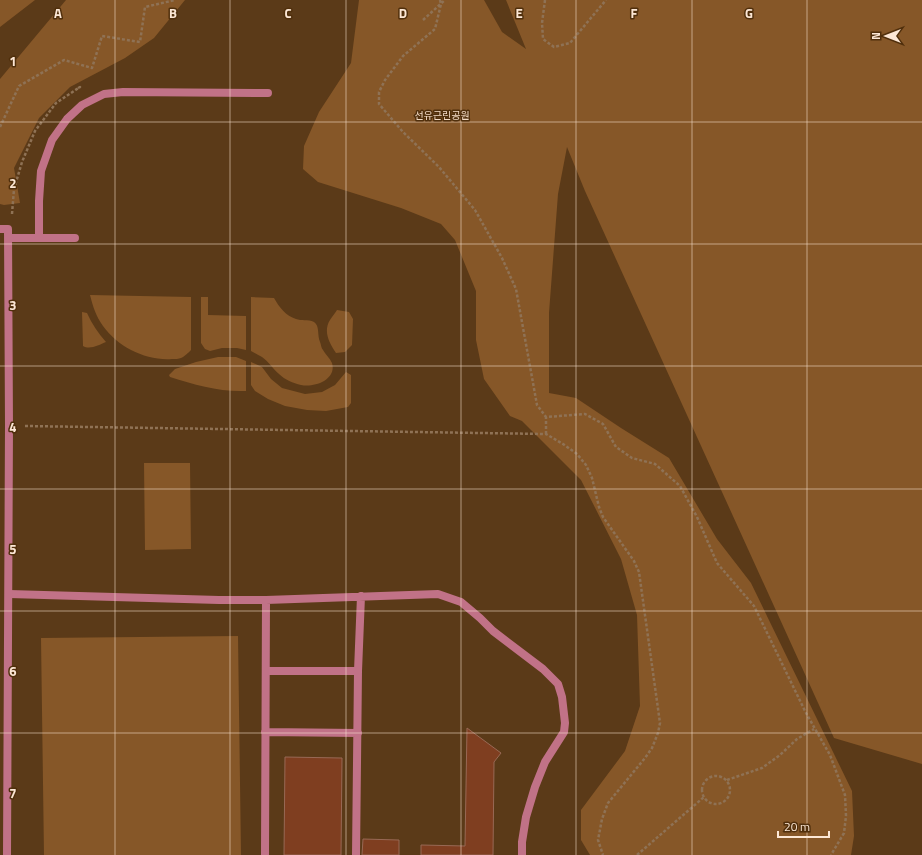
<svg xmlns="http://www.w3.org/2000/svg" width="922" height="855" font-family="'Titillium Web','Noto Sans KR',sans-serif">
<rect width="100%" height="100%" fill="#5b3a18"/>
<path fill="#865728" d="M 0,0 L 35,0 L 0,27 Z
M 66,0 L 185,0 L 154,38 L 125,58 L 70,87 L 39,118 L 14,168 L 20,203 L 4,205 L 0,204 L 0,79 Z
M 359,0 L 484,0 L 502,32 L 526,49 L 506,0 L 922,0 L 922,764 L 834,738 L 585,191 L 567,147 L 558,194 L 549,313 L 549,393 L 576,398 L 621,428 L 669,458 L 717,539 L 751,583 L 852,791 L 854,836 L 851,855 L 590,855 L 581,840 L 581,810 L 625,751 L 640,706 L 637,615 L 621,559 L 581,480 L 522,421 L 510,416 L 484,379 L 476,340 L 476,291 L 455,240 L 441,224 L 401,208 L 318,182 L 303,169 L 304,146 L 319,112 L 351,63 Z
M 90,295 L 191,297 L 191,350 C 188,353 184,357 181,358 C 179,359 175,359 172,359 C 146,361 118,347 103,326 C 96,316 93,307 90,295 Z
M 201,297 L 208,297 L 208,315 L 246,316 L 246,350 L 237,348 L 222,348 L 210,351 L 205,349 L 201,343 Z
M 251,297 L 274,298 C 279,307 286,316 296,319 C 301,321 308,319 314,322 C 320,326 317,335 320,342 C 321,344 321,348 323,350 C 325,354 330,358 332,363 C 337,380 314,388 301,385 C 293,383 285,380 279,374 C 273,369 269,362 262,357 C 259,355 254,353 251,351 Z
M 337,310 L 349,312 L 353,319 L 352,345 L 345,352 L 336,353 C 329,343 323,331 330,320 C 332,317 335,313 337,310 Z
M 82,312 L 87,313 C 92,324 98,333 106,342 C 99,345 90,350 83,346 Z
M 218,357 L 236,357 L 246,361 L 246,391 C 219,392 195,385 170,377 L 169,375 L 175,369 L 196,362 Z
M 251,362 L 262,367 L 271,379 L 282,388 L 305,394 L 322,392 L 335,385 L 346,372 L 351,375 L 351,403 L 348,407 L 326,411 L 307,410 L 285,406 L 268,399 L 255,391 L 251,385 Z
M 144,463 L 190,463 L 191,549 L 145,550 Z
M 238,636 L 241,855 L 44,855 L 41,638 Z"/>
<path fill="#7f3e20" stroke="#986955" d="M 467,728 L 501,753 L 494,762 L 493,855 L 421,855 L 421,845 L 465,846 Z
M 285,757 L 342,758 L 341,855 L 284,855 Z
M 363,839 L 399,840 L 399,855 L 362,855 Z"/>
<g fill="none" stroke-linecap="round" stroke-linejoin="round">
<path stroke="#8f7255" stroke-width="2.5" stroke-dasharray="3 2" stroke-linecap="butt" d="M 440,0 L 441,4 L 435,29 L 403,56 L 385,80 L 379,92 L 379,104 L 403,132 L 439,167 L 475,210 L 502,258 L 516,289 L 537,405 L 546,417
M 545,0 L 542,23 L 543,39 L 554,47 L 570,43 L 606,0
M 423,20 L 445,0
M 0,127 L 19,86 L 64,60 L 92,68 L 102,36 L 140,42 L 145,7 L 175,0
M 12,214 L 14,189 L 22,162 L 35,131 L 56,103 L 80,87 L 78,88
M 25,426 L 546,434 L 563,444 L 577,454 L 586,465 L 592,478 L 599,507 L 603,517 L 634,561 L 639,572 L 660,723 L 658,733 L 652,748 L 645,758 L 608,803 L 602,819 L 598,840 L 603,855
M 546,434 L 546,417 L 585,414 L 603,424 L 616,447 L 632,458 L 655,464 L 680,486 L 697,517 L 717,563 L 754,606 L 806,713 L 830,755 L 845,795 L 846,816 L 844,833 L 831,855
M702 790a14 14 0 1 1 28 0a14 14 0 1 1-28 0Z
M 727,780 L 762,768 L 780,755 L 797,739 L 814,729
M 637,855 L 704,797"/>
<path stroke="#c17287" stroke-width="8" d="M 9,594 L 219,600 L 266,600 L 438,594 L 461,602 L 480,618 L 493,631 L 543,669 L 558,684 L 562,697 L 565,723 L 564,732 L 545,762 L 535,787 L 526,817 L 522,842 L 522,855
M 266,671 L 358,671
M 265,732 L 358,733
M 265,855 L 266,600
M 356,855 L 358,671 L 361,596"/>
<path stroke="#c17287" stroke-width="8" d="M 0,229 L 8,229 L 9,426 L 7,855
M 8,238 L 75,238
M 39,238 L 39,201 L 41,171 L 52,140 L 67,119 L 82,105 L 104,94 L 123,92 L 268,93"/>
</g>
<path fill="none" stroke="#fce7d5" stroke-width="1" stroke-opacity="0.55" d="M 115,0 L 115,855M 230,0 L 230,855M 346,0 L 346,855M 461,0 L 461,855M 576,0 L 576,855M 692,0 L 692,855M 807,0 L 807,855M 0,122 L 922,122M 0,244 L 922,244M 0,366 L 922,366M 0,489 L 922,489M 0,611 L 922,611M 0,733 L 922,733"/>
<g text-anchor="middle" stroke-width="3" stroke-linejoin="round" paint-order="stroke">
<g font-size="10" fill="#f3dbc6" stroke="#502f0c">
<text x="442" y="119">선유근린공원</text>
</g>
</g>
<g font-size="13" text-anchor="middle" font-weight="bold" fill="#fce7d5" stroke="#502f0c" stroke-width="3" stroke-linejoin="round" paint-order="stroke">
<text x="58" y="18">A</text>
<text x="173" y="18">B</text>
<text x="288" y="18">C</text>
<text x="403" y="18">D</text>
<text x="519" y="18">E</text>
<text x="634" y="18">F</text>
<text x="749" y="18">G</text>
<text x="13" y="66">1</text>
<text x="13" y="188">2</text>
<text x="13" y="310">3</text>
<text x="13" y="432">4</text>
<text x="13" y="554">5</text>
<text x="13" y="676">6</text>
<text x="13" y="798">7</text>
</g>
<g transform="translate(886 36) rotate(270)" stroke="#502f0c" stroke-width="3" paint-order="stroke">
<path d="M0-3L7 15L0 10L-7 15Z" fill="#fce7d5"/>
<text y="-6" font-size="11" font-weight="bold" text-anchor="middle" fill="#fce7d5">N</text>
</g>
<path d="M778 831v6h51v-6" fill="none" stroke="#fce7d5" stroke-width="2"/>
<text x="784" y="831" font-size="12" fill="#fce7d5" stroke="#502f0c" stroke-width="3" paint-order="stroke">20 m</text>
</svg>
